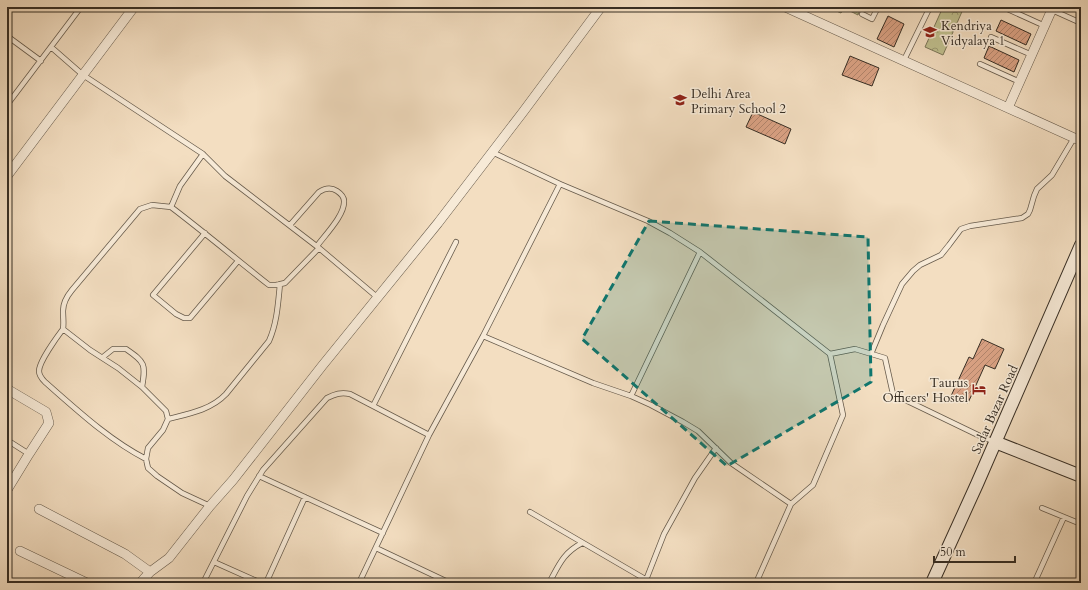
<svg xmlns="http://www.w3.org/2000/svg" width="1088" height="590" font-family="Cardo,serif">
<defs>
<pattern id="park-crowns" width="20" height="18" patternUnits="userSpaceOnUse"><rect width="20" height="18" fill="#c0c08f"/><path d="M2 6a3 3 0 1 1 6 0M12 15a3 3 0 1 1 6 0" fill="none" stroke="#9d9c75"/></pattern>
<pattern id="building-hatch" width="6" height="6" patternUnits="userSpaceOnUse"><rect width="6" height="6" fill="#d9a183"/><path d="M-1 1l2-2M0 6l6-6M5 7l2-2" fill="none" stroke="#b1846b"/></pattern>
</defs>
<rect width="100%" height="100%" fill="#f3dec1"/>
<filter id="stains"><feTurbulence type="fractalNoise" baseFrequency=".005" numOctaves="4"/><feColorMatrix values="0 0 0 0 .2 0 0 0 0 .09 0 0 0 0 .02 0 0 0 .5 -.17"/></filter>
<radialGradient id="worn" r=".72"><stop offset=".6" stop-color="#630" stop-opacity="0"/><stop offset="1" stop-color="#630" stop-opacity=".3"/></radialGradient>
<path fill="url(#park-crowns)" stroke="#7c775a" d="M 827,7 L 861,7 L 858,15 L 844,8 L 841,13 Z
M 943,7 L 964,7 L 943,55 L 925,47 Z"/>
<path fill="url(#building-hatch)" stroke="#372e24" d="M 888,16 L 904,24 L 894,47 L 877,39 Z
M 1001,20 L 1031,34 L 1026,45 L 996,31 Z
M 989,46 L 1019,60 L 1014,72 L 984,58 Z
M 850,56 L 879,68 L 872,86 L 842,75 Z
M 753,112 L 791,129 L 785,144 L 746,127 Z
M 982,339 L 1004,349 L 995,369 L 985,365 L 968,403 L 951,396 L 969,357 L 973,359 Z"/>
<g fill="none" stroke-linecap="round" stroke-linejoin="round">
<g stroke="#665a4b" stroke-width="6">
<path id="lane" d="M 1003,7 L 1045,26
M 1052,10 L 1081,23
M 862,14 L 872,19 L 878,7
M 7,36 L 41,61
M 991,37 L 1032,55
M 51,47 L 83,75 L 203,154 L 225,176 L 319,248 L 377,297
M 904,60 L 930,7
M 980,64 L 1020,82
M 7,105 L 81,7
M 203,154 L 180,186 L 171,207 C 204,232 236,259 269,285 L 276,285 L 285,283 L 319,248
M 560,184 L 648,221 L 670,233 L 700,252 L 631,396
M 290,225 L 319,192 C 325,188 331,187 337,191 C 340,193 344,196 344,201 C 345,215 325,235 317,246
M 205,233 L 153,295 L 176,314 L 184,318 L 190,318 L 238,261
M 700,252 L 830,354 L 855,349 L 885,358 L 893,394 L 980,436 L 995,442
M 63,329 L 90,350 L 118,368 L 142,387 L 166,411 L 168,419 L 163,430 L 148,448 L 146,459 L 148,468 L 157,476 L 182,493 L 210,506
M 483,336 L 593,383 L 631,396 L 651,405 L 683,422 L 698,431 L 731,463 L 791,504 L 756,583
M 871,354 L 883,325 L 902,284 L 913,271 L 920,265 L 941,255 L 949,245 L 961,229 L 970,226 L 1022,218 L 1028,214 L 1030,210 L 1034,196 L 1037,189 L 1052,175 L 1074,138
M 103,357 L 113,349 L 126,349 C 145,362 146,364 142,387
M 373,406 L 456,242
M 168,419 C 188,414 211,410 226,394 L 269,341 C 277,323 278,304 280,284
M 7,440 L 29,454
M 146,459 C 109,440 77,410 45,382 C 42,379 39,375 39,371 C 39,362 57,337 63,329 C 64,323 63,317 63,311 C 63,303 67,296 72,290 L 140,209 L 152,205 L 171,207
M 259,476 L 383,533
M 791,504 L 813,485 L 843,415 L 830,354
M 1042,508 L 1081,524
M 530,512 L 652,583
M 376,548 L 450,583
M 214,562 L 261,583
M 646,580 L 664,534 L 695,478 L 716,448
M 203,583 L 247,496 L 263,470 L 327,398 C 335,394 341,392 350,394 L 429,435
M 266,583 L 305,497
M 359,583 L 429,435 L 483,336 L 560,184 L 492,152
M 549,583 C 559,565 563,553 582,543
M 1036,583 L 1036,579 L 1064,517"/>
</g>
<g stroke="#665a4b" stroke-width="10">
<path id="street" d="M 785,7 L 1081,141
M 1008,108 L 1053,7
M 7,176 L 134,7
M 7,389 L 46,412 L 49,423 L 29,454 L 7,490
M 39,509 L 125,554 L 150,572
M 20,551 L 87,583
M 140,583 L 150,572 L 169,558 L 210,506 L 233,480 L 322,366 L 438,223 L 523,112 L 601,7"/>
</g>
<g stroke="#372e24" stroke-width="14">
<path id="secondary" d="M 995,442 L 1081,476
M 932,583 L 977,484 L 1081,245"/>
</g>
<use href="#lane" stroke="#f7ead7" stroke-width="4.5"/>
<use href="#street" stroke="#f7ead7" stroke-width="9"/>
<use href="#secondary" stroke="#f7ead7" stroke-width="12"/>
</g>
<path fill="#0f766e" fill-opacity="0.2" stroke="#0f766e" stroke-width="3" stroke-dasharray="8 5" stroke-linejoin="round" d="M 649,221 L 868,237 L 871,382 L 727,466 L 582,339 Z"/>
<defs>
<g id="school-bare" transform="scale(1.08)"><path d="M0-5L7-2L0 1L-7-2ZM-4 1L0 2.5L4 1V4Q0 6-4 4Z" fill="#8f2418" stroke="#f7ead7" stroke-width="2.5" paint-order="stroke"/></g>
<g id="hotel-bare" transform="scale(1.08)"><path d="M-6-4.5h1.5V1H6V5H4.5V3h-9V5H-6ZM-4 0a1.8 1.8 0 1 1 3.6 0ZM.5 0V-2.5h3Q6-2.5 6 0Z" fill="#8f2418" stroke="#f7ead7" stroke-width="2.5" paint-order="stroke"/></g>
</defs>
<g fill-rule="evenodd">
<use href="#school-bare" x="930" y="32"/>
<use href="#school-bare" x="680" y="100"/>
<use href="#hotel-bare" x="979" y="389"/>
</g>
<g text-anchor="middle" stroke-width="3" stroke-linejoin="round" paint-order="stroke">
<g font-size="13" fill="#372e24" stroke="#f7ead7" text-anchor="start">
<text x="941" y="30">Kendriya<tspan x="941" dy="15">Vidyalaya 1</tspan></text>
<text x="691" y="98">Delhi Area<tspan x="691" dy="15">Primary School 2</tspan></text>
<text x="968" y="387" text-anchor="end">Taurus<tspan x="968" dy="15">Officers' Hostel</tspan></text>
</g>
<g font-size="13" fill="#372e24" stroke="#f7ead7">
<text transform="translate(994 409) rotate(-66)" y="5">Sadar Bazar Road</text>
</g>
</g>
<rect width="1088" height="590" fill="none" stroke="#f3dec1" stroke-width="24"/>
<rect x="8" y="8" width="1072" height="574" fill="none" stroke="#372e24" stroke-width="2"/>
<rect x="12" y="12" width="1064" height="566" fill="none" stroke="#372e24"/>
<path d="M934 556v6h81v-6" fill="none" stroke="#372e24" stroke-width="2"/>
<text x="940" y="556" font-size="12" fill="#372e24" stroke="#f7ead7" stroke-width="3" paint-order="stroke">50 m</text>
<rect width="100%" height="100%" filter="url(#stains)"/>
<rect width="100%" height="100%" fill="url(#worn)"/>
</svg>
